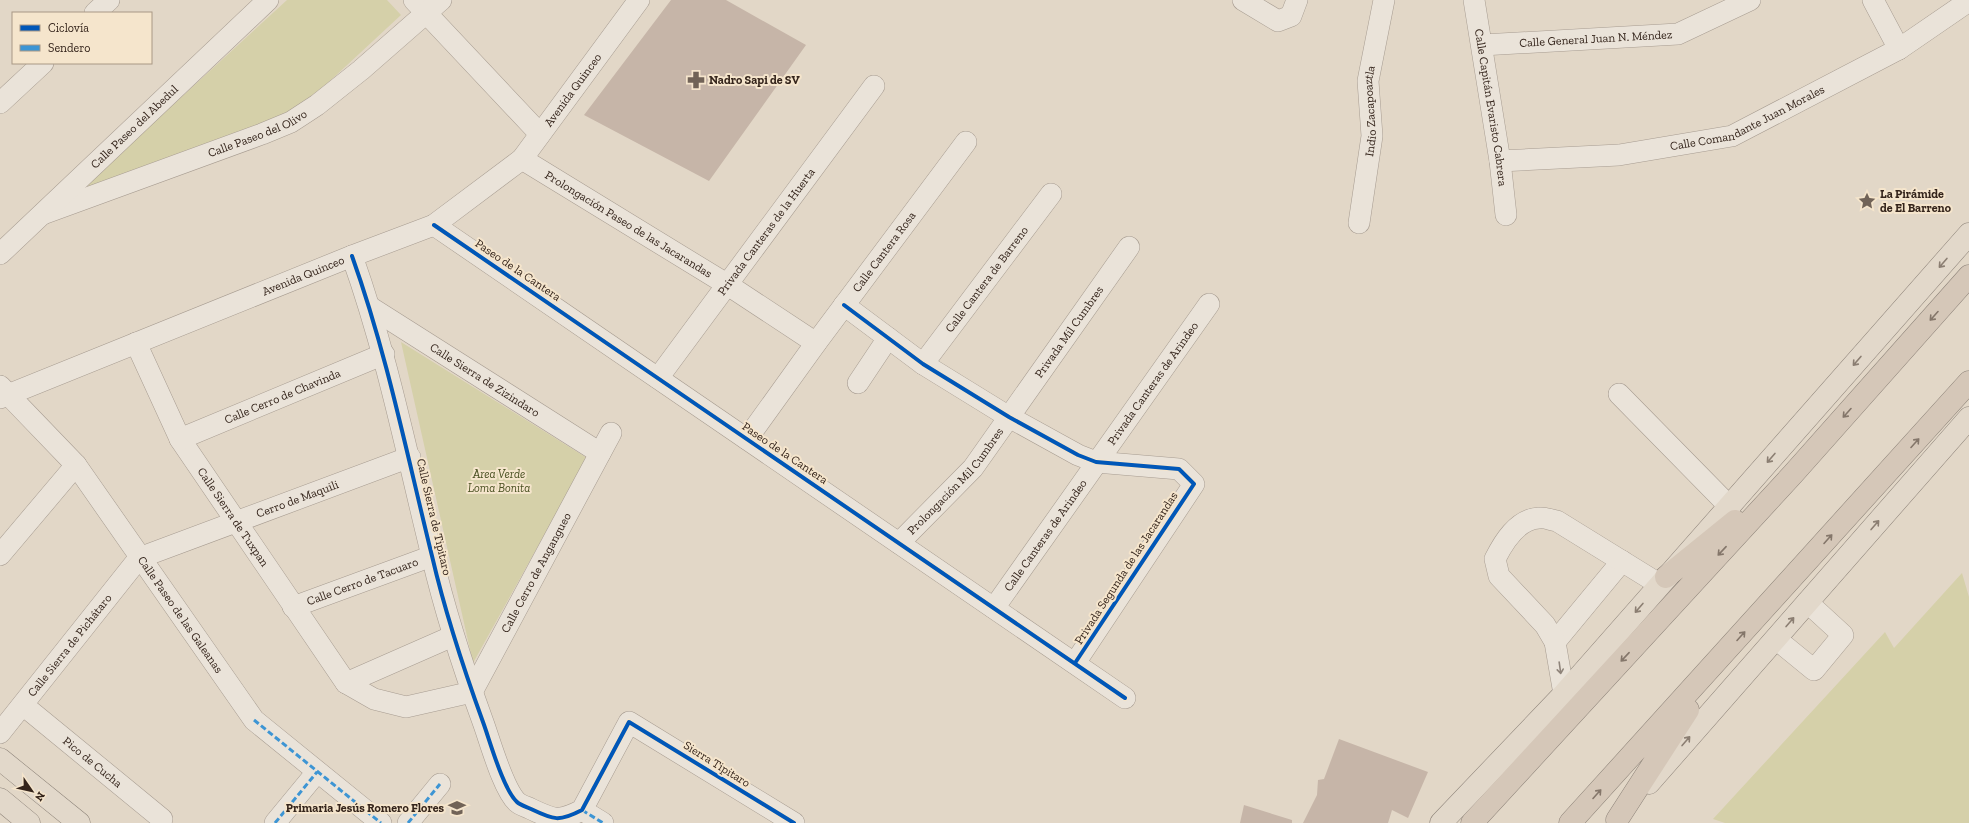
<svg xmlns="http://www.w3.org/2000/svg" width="1969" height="823" font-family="'Zilla Slab',serif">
<rect width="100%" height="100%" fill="#e2d7c7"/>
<path fill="#d5d0a9" d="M 287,0 L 387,0 L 401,15 L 290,118 L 76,194 Z
M 401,342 L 587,458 L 473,663 Z
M 1962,573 L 1969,597 L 1969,823 L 1725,823 L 1713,819 L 1885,632 L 1894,648 Z"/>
<path fill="#c6b5a8" d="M 671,0 L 726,0 L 806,45 L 709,181 L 584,115 Z
M 1339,739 L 1428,772 L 1408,818 L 1392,810 L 1388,823 L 1303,823 L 1317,795 L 1318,780 L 1324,779 Z
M 1244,805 L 1292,820 L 1292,823 L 1240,823 Z"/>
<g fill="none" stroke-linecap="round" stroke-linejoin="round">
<g stroke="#a79c91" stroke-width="22">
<g id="minor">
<path d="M 414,0 L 540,134"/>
<path d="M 1243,0 L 1278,21 L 1291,16 L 1297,0"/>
<path id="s1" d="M 1474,0 L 1500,161 L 1506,215"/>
<path d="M 1873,0 L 1899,49"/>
<path d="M 95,13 L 109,0"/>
<path id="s2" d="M 1482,45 L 1678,34 L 1750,0"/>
<path d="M 0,103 L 43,63"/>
<path id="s3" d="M 522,159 L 728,285 L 816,343"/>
<path id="s4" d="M 1500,161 L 1619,155 L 1732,136 L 1899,49 L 1969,1"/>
<path id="s5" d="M 43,214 L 262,134 L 291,122 L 317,105 L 361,70 L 441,0"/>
<path id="s6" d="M 1359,223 L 1372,136 L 1368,81 L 1384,0"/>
<path d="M 434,225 L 1125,698"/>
<path id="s7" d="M 0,254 L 268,0"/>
<path d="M 352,256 C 387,354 407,455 432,556 C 445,612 463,667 483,722 C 490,741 503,789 517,802 C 520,805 527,807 531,809 C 554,820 559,822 582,810 L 629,722 L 794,823"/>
<path d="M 844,305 L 923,364 L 1009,417 L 1078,455 L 1096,462 L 1179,469 L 1194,484 L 1075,663"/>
<path id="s8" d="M 370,307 L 600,453"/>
<path id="s9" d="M 136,343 L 180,439 L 346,683 L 374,699 L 406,707 L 472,692 L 611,433"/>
<path id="s10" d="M 923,364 L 1051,194"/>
<path id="s11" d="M 658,378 L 874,86"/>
<path d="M 858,383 L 888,338"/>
<path id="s12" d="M 0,386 L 76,465 L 254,720 L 381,823"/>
<path d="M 1619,394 L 1729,506"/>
<path id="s13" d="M 0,398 L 352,256 L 434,225 L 522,159 L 639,0"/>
<path id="s14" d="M 180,439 L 384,354"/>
<path id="s15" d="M 747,439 L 816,343 L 966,142"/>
<path id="s16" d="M 899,543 L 973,468 L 1129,247"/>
<path d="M 0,555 L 76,465"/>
<path id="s17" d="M 139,558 L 410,457"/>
<path id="s18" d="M 293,607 L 432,556"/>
<path id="s19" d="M 994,608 L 1209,304"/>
<path d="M 1776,639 L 1814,670 L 1843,635 L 1807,602"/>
<path d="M 1555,642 L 1622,561"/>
<path d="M 346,683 L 453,636"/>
<path d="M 1564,694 L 1555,642 L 1545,625 L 1499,576 L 1495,559 C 1503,543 1517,519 1539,518 C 1544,517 1551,520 1557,521 L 1659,584"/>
<path id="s20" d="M 23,705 L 162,819"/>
<path id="s21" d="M 0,733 L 139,558"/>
<path d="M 582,810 L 603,823"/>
<path d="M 275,823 L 317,772"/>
<path d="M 408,823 L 440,784"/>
</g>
</g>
<g stroke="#8c8278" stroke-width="23">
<path id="major" d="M 0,759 L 79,823
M 1649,783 L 1969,418
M 0,799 L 29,823
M 1441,823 L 1564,694 L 1969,234"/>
</g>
<g stroke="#8c8278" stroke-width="23">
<path id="highway" d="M 1666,577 L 1735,521
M 1617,820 L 1688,710
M 1472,823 L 1793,474 L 1969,276
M 1570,823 L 1969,382"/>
</g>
<use href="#minor" stroke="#eae3d9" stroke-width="21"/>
<use href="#major" stroke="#e2d8ca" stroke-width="22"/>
<use href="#highway" stroke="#d5c7b8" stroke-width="22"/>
<path stroke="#3d95d4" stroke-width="3" stroke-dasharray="6 3" stroke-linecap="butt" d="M 254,720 L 381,823
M 582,810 L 603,823
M 275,823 L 317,772
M 408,823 L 440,784"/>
<g stroke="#f5e5cc" stroke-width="6">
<path id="cycleway" d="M 434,225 L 1125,698
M 352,256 C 387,354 407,455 432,556 C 445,612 463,667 483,722 C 490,741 503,789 517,802 C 520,805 527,807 531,809 C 554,820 559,822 582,810 L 629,722 L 794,823
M 844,305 L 923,364 L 1009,417 L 1078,455 L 1096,462 L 1179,469 L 1194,484 L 1075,663"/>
</g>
<use href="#cycleway" stroke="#0057b8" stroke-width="4"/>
</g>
<defs><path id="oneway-shaft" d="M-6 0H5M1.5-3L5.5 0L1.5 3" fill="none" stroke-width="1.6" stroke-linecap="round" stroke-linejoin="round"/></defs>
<g stroke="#8b7e72">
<use href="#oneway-shaft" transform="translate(1943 263) rotate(131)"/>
<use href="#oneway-shaft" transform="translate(1857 361) rotate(131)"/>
<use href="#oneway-shaft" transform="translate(1771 458) rotate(131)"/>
<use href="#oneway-shaft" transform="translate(1875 525) rotate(-49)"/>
<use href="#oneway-shaft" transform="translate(1639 608) rotate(131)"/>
<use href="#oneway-shaft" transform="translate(1790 622) rotate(-49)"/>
<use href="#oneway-shaft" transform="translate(1686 741) rotate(-49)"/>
</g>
<g stroke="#84766a">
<use href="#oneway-shaft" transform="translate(1934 316) rotate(132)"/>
<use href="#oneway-shaft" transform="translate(1847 413) rotate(132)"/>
<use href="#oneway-shaft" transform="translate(1915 443) rotate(-48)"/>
<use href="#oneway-shaft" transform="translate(1828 539) rotate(-48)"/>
<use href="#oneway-shaft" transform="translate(1722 551) rotate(133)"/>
<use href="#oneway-shaft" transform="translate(1741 636) rotate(-48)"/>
<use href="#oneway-shaft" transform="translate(1625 657) rotate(133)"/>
<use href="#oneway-shaft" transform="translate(1597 794) rotate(-48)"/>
</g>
<use stroke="#8f847a" href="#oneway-shaft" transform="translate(1560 668) rotate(82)"/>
<defs>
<g id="pharmacy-bare" transform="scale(1.38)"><path d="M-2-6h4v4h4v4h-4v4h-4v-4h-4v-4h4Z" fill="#716357" stroke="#f5e5cc" stroke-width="2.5" paint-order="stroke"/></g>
<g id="sight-bare" transform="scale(1.38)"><path d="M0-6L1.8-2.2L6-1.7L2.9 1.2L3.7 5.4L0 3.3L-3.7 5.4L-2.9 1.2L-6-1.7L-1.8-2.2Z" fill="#716357" stroke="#f5e5cc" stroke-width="2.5" paint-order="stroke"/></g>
<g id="school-bare" transform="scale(1.38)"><path d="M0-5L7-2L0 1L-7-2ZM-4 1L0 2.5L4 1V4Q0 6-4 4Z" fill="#716357" stroke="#f5e5cc" stroke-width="2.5" paint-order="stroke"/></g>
</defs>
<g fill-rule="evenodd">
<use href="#pharmacy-bare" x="696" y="80"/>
<use href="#sight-bare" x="1867" y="201"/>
<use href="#school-bare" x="457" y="808"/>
</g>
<g text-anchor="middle" stroke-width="4" stroke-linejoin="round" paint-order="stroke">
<g font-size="12" fill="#34241b" stroke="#f5e5cc">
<text dy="4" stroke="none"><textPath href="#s2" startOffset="114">Calle General Juan N. Méndez</textPath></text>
<text dy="4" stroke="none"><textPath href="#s13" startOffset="663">Avenida Quinceo</textPath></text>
<text dy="4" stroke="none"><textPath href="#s1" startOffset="109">Calle Capitán Evaristo Cabrera</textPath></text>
<text dy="4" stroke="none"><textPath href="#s6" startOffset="113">Indio Zacapoaztla</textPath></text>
<text dy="4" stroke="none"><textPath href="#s4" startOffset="254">Calle Comandante Juan Morales</textPath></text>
<text dy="4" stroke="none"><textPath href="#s7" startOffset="185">Calle Paseo del Abedul</textPath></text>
<text dy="4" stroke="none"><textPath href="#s5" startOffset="229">Calle Paseo del Olivo</textPath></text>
<text dy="4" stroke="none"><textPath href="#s3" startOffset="125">Prolongación Paseo de las Jacarandas</textPath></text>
<text dy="4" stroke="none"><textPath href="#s11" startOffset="182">Privada Canteras de la Huerta</textPath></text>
<text dy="4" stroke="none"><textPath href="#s15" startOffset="232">Calle Cantera Rosa</textPath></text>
<text transform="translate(518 270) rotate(34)" y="4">Paseo de la Cantera</text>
<text dy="4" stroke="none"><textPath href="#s13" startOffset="327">Avenida Quinceo</textPath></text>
<text dy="4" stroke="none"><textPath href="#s10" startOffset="106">Calle Cantera de Barreno</textPath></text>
<text dy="4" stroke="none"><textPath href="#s16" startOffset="272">Privada Mil Cumbres</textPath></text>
<text dy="4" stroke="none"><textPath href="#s8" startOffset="136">Calle Sierra de Zizindaro</textPath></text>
<text dy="4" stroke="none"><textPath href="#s19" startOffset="275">Privada Canteras de Arindeo</textPath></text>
<text dy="4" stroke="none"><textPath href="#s14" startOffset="111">Calle Cerro de Chavinda</textPath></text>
<text transform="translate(785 453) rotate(34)" y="4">Paseo de la Cantera</text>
<text dy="4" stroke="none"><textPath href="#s16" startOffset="84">Prolongación Mil Cumbres</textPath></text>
<text dy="4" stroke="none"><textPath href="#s17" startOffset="169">Cerro de Maquili</textPath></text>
<text dy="4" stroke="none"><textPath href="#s9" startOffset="200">Calle Sierra de Tuxpan</textPath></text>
<text transform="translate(434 517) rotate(77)" y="4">Calle Sierra de Tipitaro</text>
<text dy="4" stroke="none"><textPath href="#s19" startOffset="89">Calle Canteras de Arindeo</textPath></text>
<text transform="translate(1126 568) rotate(-57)" y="4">Privada Segunda de las Jacarandas</text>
<text dy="4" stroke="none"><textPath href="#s9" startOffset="669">Calle Cerro de Angangueo</textPath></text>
<text dy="4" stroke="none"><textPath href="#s18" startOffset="74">Calle Cerro de Tacuaro</textPath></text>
<text dy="4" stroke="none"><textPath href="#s12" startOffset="292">Calle Paseo de las Galeanas</textPath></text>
<text dy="4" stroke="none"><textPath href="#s21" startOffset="112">Calle Sierra de Pichátaro</textPath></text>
<text dy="4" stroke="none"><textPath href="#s20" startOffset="90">Pico de Cucha</textPath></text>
<text transform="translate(717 764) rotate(32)" y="4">Sierra Tipitaro</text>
</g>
<g font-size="12" font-weight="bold" fill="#34241b" stroke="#f5e5cc" text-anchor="start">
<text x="709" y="84">Nadro Sapi de SV</text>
<text x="1880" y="198">La Pirámide<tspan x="1880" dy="14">de El Barreno</tspan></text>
<text x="444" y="812" text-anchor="end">Primaria Jesús Romero Flores</text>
</g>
<g font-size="12" font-style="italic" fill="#495021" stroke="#f5e5cc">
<text x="499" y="478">Area Verde<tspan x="499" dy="14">Loma Bonita</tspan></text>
</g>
</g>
<rect x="12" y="12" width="140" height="52" fill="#f5e5cc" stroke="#a89885"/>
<rect x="20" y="25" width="20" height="6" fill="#0057b8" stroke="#a89885"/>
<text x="48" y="32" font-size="12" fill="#34241b">Ciclovía</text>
<rect x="20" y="45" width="20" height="6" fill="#3d95d4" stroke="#a89885"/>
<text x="48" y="52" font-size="12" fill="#34241b">Sendero</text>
<g transform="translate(32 791) rotate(124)" stroke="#f5e5cc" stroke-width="3" paint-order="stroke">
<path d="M0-3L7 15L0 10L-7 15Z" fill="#34241b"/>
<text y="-6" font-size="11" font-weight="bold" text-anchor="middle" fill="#34241b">N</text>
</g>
</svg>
